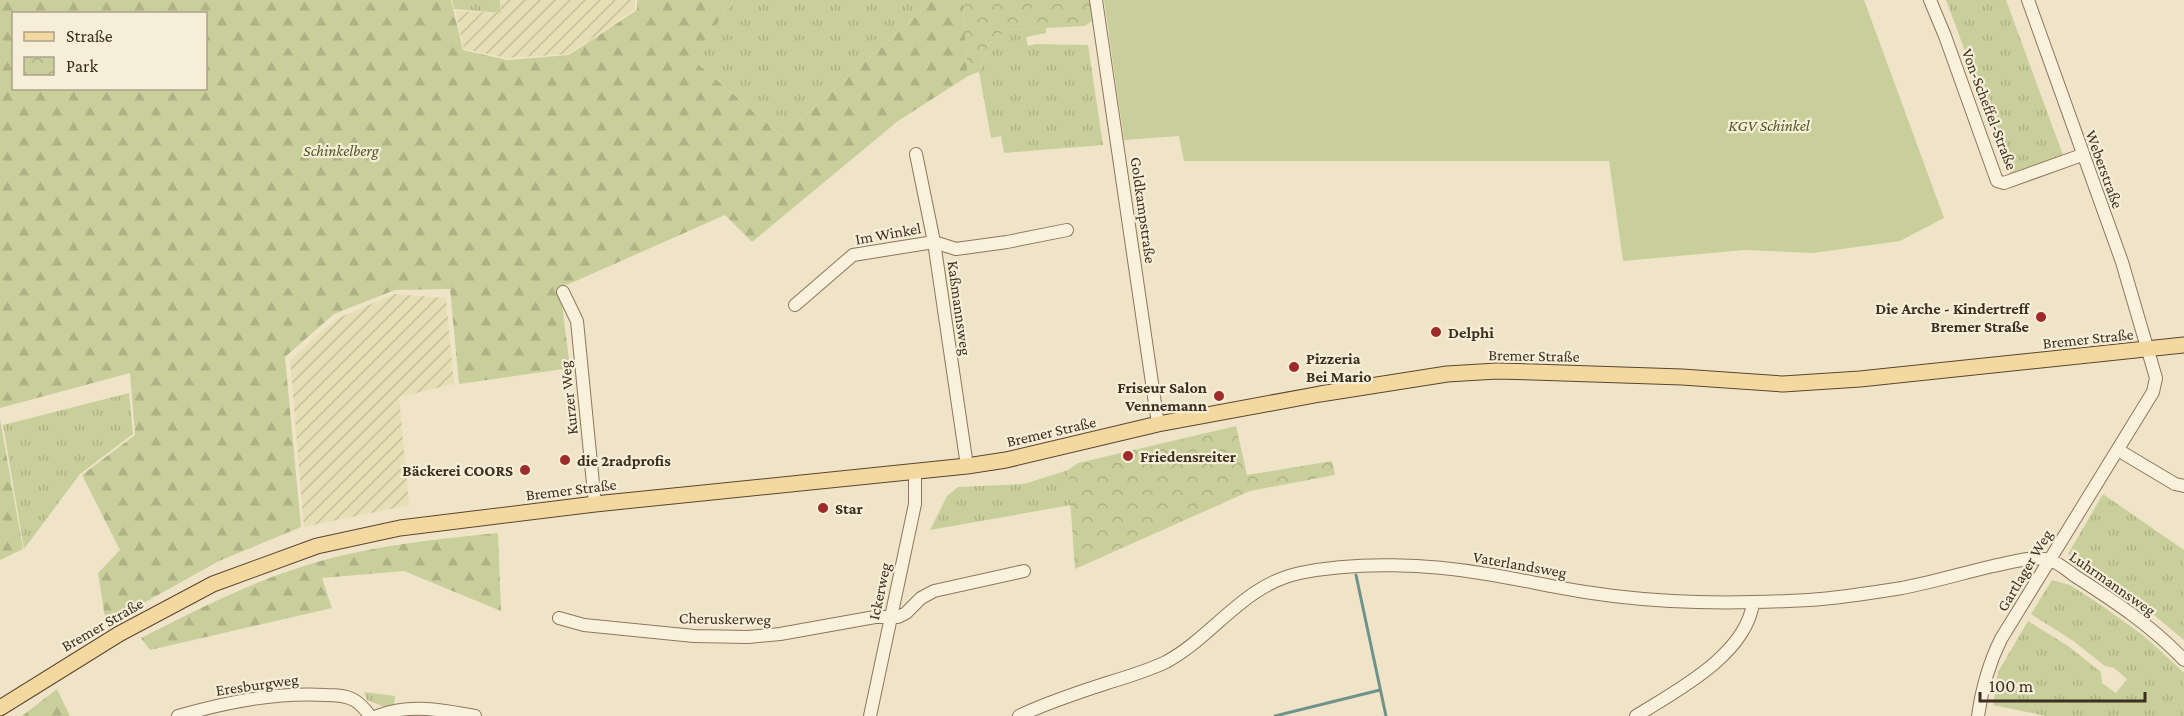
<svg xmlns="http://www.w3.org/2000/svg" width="2184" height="716" font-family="'Crimson Pro',serif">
<defs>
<pattern id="farmland-furrows" width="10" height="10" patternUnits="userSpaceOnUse" patternTransform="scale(1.5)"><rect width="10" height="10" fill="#e6deb5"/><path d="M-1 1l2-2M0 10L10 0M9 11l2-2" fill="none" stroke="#c6bf9b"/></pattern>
<pattern id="grass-tufts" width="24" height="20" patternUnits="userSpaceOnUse" patternTransform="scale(1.5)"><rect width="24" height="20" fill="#c9cf9b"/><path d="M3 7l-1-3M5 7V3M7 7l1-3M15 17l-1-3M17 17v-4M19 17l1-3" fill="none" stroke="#aeb285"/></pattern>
<pattern id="forest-firs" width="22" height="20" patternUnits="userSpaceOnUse" patternTransform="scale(1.5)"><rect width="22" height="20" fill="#c9cf9b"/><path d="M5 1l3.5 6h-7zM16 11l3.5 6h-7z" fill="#aeb285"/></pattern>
<pattern id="park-crowns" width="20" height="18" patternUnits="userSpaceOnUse" patternTransform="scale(1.5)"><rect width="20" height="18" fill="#c9cf9b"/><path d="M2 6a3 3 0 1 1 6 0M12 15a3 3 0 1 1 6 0" fill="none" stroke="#aeb285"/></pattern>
</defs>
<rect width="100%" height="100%" fill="#f0e4c8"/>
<path fill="url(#farmland-furrows)" d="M 501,0 L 635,0 L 635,9 L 569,54 L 506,58 L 464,49 L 455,11 L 501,13 Z
M 395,294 L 446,298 L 454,384 L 399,397 L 409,505 L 304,527 L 290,360 L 336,319 Z"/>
<path fill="url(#grass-tufts)" d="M 452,0 L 500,0 L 501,13 L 454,9 Z
M 734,0 L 925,0 L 929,4 L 782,136 L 692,59 Z
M 1946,0 L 2006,0 L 2063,155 L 2011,175 Z
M 1046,28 L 1046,33 L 1026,37 L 1028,46 L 1036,44 L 1088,45 L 1103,145 L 1004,153 L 1001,136 L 991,138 L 979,72 L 989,44 L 1008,30 Z
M 129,393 L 133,434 L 80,474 L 24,549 L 3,425 Z
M 1068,470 L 1071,505 L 930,530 L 947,496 L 958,487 L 1024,484 Z
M 2103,494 L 2184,550 L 2184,640 L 2137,601 L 2068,554 Z
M 2052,580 L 2070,585 L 2101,605 L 2144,636 L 2179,668 L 2184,673 L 2184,716 L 2046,716 L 1993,705 L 1998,672 L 2028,621 L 2068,646 L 2101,672 L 2102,683 L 2116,693 L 2127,679 L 2114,668 L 2105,666 L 2072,640 L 2031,614 Z
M 364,692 L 395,696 L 394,707 L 382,706 L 367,700 Z"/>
<path fill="url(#forest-firs)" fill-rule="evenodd" d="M 0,0 L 451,0 L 463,50 L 507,60 L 569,55 L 637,10 L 637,0 L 734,0 L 692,59 L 782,136 L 928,5 L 925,0 L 965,0 L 963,2 L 968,76 L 898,121 L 752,242 L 725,215 L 560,288 L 570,368 L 459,384 L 450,289 L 395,290 L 334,314 L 285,357 L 301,527 L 219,561 L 106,624 L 98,573 L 120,550 L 82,475 L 135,435 L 130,373 L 0,408 ZM 14,14 L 206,14 L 206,88 L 14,88 Z
M 0,419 L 23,549 L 0,560 Z
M 498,533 L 501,611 L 404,571 L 322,578 L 332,608 L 150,650 L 141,638 C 198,609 255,580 317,562 C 376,545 437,539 498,533 Z
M 57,689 L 70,716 L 22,716 Z"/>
<path fill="url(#park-crowns)" d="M 965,0 L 1090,0 L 1092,21 L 1085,26 L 1008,30 L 989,44 L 979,72 L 968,76 L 963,2 Z
M 1236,426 L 1247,475 L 1332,461 L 1335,475 L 1250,491 L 1075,569 L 1068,470 L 1078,463 Z"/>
<path fill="#c9cf9b" d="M 1104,0 L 1864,0 L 1944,218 L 1900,241 L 1813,253 L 1744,250 L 1623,261 L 1609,161 L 1184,161 L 1179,136 L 1124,140 Z"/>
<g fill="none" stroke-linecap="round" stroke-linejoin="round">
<path stroke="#6f938a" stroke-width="3" d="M 1356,575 L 1386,716
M 1275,716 L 1380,690"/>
<g stroke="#8d765c" stroke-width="14">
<path id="minor" d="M 1096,0 L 1158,424
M 1930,0 L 1945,36 L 1997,181 L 2004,183 L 2082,155
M 916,154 L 934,242 L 967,466
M 563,292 L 577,321 L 595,504
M 795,305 L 853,255 L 934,242 L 956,249 L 1007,242 L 1067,230
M 2118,450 L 2175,484 L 2184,486
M 559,618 L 584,625 L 694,636 L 748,637 L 780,634 L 875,617 L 898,617 L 906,613 L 921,598 L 934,591 L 1024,571
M 178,716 C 227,702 276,692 326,695 C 335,695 345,695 354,700 C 361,704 365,709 370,716
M 377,716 C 410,703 441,710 475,716
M 870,716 L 915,504 L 915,472
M 1019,716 C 1048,702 1077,693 1107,683 C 1127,677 1147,671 1166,662 C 1214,636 1243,585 1300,573 C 1357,561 1429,564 1487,574 C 1519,579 1552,587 1585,592 C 1661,604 1733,604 1809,600 C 1840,598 1871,593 1902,588 C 1933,582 1963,573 1993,566 C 2010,563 2032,555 2049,560 C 2058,562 2068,571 2075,576 C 2114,601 2152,626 2184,660
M 1636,716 C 1676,691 1746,655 1753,603
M 1978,716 C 1982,688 1988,665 2001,639 L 2153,392 L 2156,378 L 2122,262 L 2028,0"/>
</g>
<g stroke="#5b4430" stroke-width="17">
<path id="major" d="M 0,708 L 119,634 L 213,584 L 317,546 L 400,528 L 595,504 L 967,466 L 1006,460 L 1158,424 L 1320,394 L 1447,374 L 1497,371 L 1533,372 L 1682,377 L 1783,384 L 1860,379 L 2184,345"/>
</g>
<use href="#minor" stroke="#faf1dc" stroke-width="12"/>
<use href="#major" stroke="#f3d9a0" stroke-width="15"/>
</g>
<g fill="#9e2a2b" stroke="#f7eed8" stroke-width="2">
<circle cx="2041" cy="317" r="6"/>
<circle cx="1436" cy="332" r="6"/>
<circle cx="1294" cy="367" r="6"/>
<circle cx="1219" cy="396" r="6"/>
<circle cx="1128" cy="456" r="6"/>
<circle cx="565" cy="460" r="6"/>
<circle cx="525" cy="470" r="6"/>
<circle cx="823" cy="508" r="6"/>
</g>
<g text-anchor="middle" stroke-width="4.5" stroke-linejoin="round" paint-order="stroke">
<g font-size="16" fill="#3d2e20" stroke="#f7eed8">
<text transform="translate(1990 109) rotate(69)" y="6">Von-Scheffel-Straße</text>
<text transform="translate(2105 169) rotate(70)" y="6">Weberstraße</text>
<text transform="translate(1144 210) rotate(82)" y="6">Goldkampstraße</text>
<text transform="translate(888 233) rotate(-10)" y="6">Im Winkel</text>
<text transform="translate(960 308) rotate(82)" y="6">Kaßmannsweg</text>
<text transform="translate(2088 338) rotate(-6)" y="6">Bremer Straße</text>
<text transform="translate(1534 355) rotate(1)" y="6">Bremer Straße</text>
<text transform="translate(568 398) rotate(-96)" y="6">Kurzer Weg</text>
<text transform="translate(1051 431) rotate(-13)" y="6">Bremer Straße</text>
<text transform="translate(571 489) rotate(-7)" y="6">Bremer Straße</text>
<text transform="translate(1520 564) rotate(10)" y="6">Vaterlandsweg</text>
<text transform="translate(2024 570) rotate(-59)" y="6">Gartlager Weg</text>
<text transform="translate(2113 583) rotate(35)" y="6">Luhrmannsweg</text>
<text transform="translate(879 591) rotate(-78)" y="6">Ickerweg</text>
<text transform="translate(725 618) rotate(1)" y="6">Cheruskerweg</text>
<text transform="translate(102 624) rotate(-30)" y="6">Bremer Straße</text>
<text transform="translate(257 684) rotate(-8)" y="6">Eresburgweg</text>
</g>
<g font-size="16" font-style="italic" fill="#4d5a26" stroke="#f7eed8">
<text x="1769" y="131">KGV Schinkel</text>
<text x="341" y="156">Schinkelberg</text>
</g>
<g font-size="16" font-weight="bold" fill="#3d2e20" stroke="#f7eed8" text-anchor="start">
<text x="2029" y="314" text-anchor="end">Die Arche - Kindertreff<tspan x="2029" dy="18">Bremer Straße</tspan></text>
<text x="1448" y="338">Delphi</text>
<text x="1306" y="364">Pizzeria<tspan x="1306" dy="18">Bei Mario</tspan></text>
<text x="1207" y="393" text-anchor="end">Friseur Salon<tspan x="1207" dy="18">Vennemann</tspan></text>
<text x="1140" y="462">Friedensreiter</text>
<text x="577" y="466">die 2radprofis</text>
<text x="513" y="476" text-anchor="end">Bäckerei COORS</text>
<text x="835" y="514">Star</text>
</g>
</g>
<rect x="12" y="12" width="195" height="78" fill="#f7eed8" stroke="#ada18e" stroke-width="1.5"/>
<rect x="24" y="32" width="30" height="9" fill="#f3d9a0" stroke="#ada18e" stroke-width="1.5"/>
<text x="66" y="42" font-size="18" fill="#3d2e20">Straße</text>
<rect x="24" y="57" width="30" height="18" fill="url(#park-crowns)" stroke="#ada18e" stroke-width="1.5"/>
<text x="66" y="72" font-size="18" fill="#3d2e20">Park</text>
<path d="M1980 692v9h165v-9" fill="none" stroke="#3d2e20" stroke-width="3"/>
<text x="1989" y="692" font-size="18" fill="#3d2e20" stroke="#f7eed8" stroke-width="4.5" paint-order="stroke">100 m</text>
</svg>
